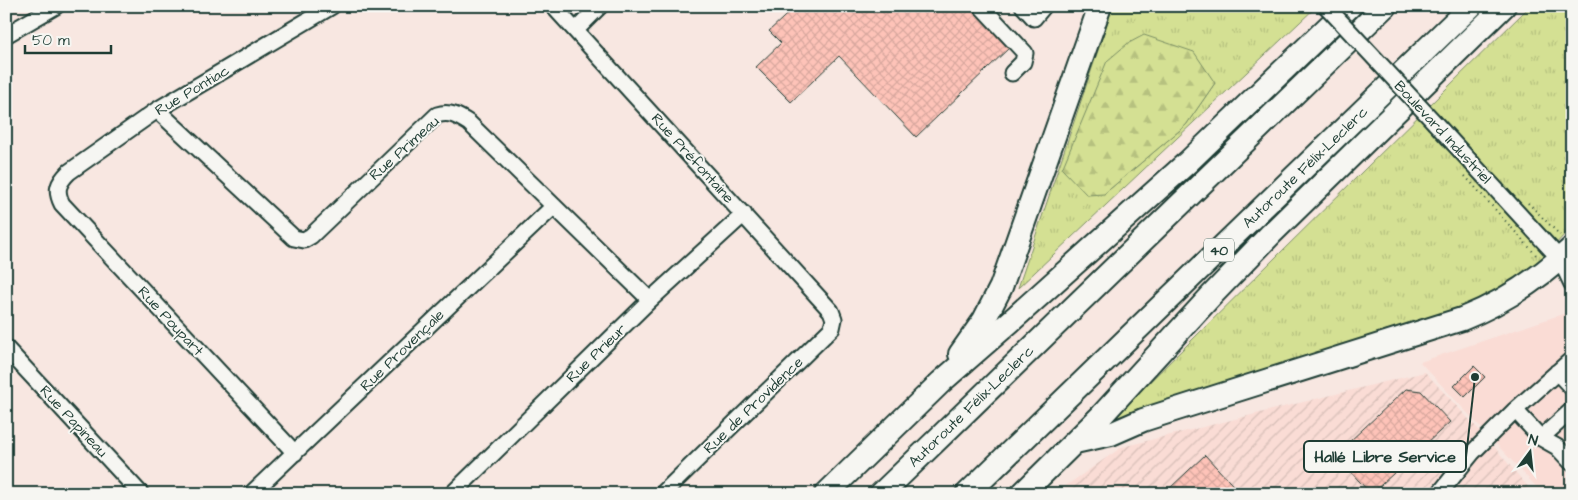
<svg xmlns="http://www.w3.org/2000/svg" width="1578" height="500" font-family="'Architects Daughter',sans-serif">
<defs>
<pattern id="industrial-furrows" width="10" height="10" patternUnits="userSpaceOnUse" patternTransform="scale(1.25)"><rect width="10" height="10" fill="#fadcd5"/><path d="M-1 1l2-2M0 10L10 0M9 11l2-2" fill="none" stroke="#d6beb7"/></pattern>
<pattern id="grass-tufts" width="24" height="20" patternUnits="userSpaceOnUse" patternTransform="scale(1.25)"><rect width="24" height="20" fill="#d4e093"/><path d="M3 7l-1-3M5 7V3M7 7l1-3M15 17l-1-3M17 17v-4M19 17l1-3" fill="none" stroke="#b6c17f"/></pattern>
<pattern id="forest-firs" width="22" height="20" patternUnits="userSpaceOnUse" patternTransform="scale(1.25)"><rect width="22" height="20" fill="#d4e093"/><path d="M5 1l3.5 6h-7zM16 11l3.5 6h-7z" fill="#b6c17f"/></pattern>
<pattern id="building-cross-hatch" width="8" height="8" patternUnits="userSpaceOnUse" patternTransform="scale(1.25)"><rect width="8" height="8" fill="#fec3b8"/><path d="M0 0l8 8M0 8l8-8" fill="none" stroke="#d9a89f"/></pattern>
</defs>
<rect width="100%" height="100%" fill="#f8e7e1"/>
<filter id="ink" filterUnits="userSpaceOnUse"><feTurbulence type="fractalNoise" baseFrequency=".02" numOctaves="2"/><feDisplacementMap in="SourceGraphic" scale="10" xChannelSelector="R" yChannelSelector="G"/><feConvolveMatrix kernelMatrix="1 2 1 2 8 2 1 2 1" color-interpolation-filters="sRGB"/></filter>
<g filter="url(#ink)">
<path fill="#fadcd5" d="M 1572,311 L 1572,494 L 1543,494 L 1420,362 Z"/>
<path fill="url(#industrial-furrows)" d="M 1425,372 L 1491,443 L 1534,494 L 1054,494 L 1122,447 Z"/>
<path fill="url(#grass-tufts)" stroke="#7a8e64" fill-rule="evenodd" d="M 1113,6 L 1317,6 L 1018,288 ZM 1215,83 L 1186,125 L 1104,194 Z
M 1530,6 L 1572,6 L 1572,221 L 1565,234 L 1530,272 L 1462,311 L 1106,425 Z"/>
<path fill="url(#forest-firs)" stroke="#7a8e64" d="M 1144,35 L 1194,52 L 1215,83 L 1186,125 L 1104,194 L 1087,195 L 1062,169 L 1107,61 L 1127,44 Z"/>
<path fill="url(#building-cross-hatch)" stroke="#1f3d34" d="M 796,6 L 969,6 L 1010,47 L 916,137 L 839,56 L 791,102 L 756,67 L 781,43 L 769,31 Z
M 1474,366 L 1485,377 L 1465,397 L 1454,386 Z
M 1406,389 L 1421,391 L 1450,422 L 1371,494 L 1335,455 Z
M 1205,455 L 1241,494 L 1176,494 L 1170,488 Z"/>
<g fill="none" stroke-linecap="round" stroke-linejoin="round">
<g stroke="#1f3d34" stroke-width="19">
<path id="minor" d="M 553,6 L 831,311 L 834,319 L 832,328 L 662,494
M 981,6 L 1025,53 L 1023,62 L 1012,73
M 1023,6 L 1034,18 L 1044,6
M 576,30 L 600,6
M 6,35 L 56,6
M 157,110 L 294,238 L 304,240 L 311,236 L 437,115 C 450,111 458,116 469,123 L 650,300
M 1435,123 L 1560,259 L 1572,265
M 1560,259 L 1572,284
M 6,348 L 141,494
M 1557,372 L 1572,388
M 1515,410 L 1541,438 L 1572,410
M 1541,438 L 1557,447 L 1572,463
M 295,453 L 62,204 C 55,190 58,183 69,172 L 157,110 L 332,6
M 251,494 L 554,206
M 452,494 L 650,300 L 744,214
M 1439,494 L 1472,453 L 1515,410 L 1572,359"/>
</g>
<g stroke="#1f3d34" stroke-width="26">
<path id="highway" d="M 960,354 L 984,320 L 1001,287 L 1100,6
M 1075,442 L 1111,434 L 1143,420 L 1174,410 L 1462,319 C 1502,303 1540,278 1572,248
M 826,494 L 941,382 L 1011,321 L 1188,162 L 1350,6
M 881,494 L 1385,6
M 967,494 L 1471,6
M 1022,494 L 1102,415 L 1211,296 L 1271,234 L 1504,6"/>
</g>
<path stroke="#1f3d34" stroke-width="2" stroke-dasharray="1 4" stroke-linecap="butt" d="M 1465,176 L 1537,256
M 1528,203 L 1560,235"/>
<use href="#minor" stroke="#f6f6f2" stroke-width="15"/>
<use href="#highway" stroke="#f6f6f2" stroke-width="22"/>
<g stroke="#1f3d34" stroke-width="19" stroke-linecap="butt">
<path id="minor-bridge" d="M 1326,6 L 1435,123"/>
</g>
<use href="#minor-bridge" stroke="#f6f6f2" stroke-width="15"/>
</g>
</g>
<g text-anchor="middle" stroke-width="4" stroke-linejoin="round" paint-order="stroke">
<rect fill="#f6f6f2" stroke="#60746d" stroke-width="1" x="1204" y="238.5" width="30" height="23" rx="4"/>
<g font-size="14" font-weight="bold" fill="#1f3d34">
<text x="1219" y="255">40</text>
</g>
<g font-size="15" fill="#1f3d34" stroke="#f6f6f2">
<text transform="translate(192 90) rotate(-31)" y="5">Rue Pontiac</text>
<text transform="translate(1443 132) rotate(47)" y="5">Boulevard Industriel</text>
<text transform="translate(404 148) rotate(-42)" y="5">Rue Primeau</text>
<text transform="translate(693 158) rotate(48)" y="5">Rue Préfontaine</text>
<text transform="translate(1305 167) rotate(-44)" y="5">Autoroute Félix-Leclerc</text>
<text transform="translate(171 321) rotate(47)" y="5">Rue Poupart</text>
<text transform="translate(402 350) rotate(-44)" y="5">Rue Provençale</text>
<text transform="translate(596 353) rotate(-44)" y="5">Rue Prieur</text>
<text transform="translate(753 405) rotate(-44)" y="5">Rue de Providence</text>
<text transform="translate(971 406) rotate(-44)" y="5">Autoroute Félix-Leclerc</text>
<text transform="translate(74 421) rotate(47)" y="5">Rue Papineau</text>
</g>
</g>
<path fill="none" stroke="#1f3d34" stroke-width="2" d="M1475 377L1466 457"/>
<circle fill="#1f3d34" stroke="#f6f6f2" stroke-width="2" cx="1475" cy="377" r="5"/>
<rect fill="#f6f6f2" stroke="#1f3d34" stroke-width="2" x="1304" y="441" width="162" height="31" rx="5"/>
<g font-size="16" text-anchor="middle" font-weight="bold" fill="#1f3d34">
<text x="1385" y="462">Hallé Libre Service</text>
</g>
<rect width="1578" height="500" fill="none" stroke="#f6f6f2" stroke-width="25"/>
<rect x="12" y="12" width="1553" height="475" fill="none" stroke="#1f3d34" stroke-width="2" filter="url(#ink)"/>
<g transform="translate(1530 452) rotate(15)" stroke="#f6f6f2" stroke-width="4" paint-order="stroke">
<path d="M0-4L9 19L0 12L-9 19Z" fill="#1f3d34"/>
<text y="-8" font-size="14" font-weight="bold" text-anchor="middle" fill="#1f3d34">N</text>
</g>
<path d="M25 45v8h86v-8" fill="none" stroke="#1f3d34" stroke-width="2.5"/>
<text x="32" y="45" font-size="15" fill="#1f3d34" stroke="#f6f6f2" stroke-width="4" paint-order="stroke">50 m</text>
</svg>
